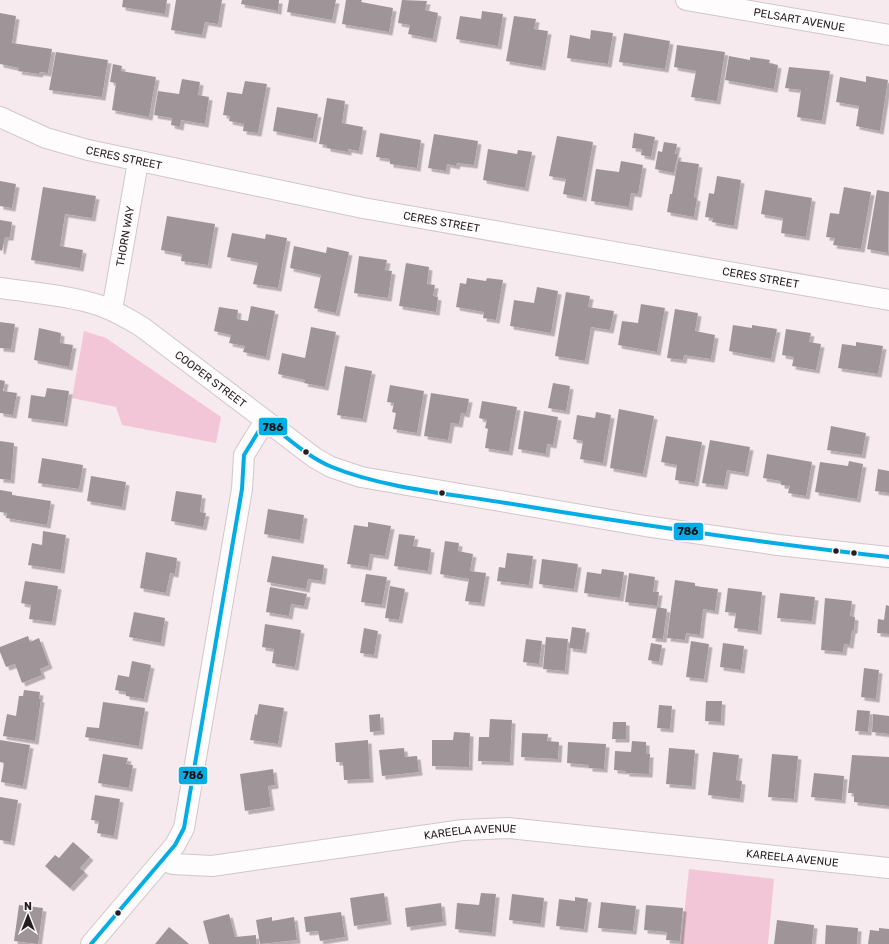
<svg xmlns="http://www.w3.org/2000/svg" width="889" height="944" font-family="Rubik,sans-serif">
<defs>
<filter id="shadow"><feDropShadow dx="3.5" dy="3.5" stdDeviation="0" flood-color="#0004"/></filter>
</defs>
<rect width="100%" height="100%" fill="#f7eaee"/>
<path fill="#f2c6d7" d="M 84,331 L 106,338 L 221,417 L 216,443 L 122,425 L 116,407 L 72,398 Z
M 689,869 L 774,879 L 768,944 L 681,944 Z"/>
<path fill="#9f9599" filter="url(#shadow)" d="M 123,0 L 167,0 L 165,14 L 122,7 Z
M 176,0 L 222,0 L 218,24 L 205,22 L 202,35 L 171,30 Z
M 242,0 L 279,0 L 278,11 L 241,4 Z
M 289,0 L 336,0 L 332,20 L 287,12 Z
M 346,0 L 362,0 L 361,2 L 393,8 L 389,32 L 342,24 Z
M 402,0 L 427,1 L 425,10 L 438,13 L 433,39 L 408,34 L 410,25 L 398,23 Z
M 482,11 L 503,14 L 498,46 L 456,39 L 460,16 L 481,19 Z
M 0,13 L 16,16 L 12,43 L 52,49 L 48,73 L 40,72 L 39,74 L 18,71 L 19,68 L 0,64 Z
M 514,16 L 536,19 L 534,29 L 548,31 L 542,67 L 506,61 Z
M 591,30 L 613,33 L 608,64 L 567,58 L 570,35 L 590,39 Z
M 624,33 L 670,41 L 665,69 L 619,62 Z
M 677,45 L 725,52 L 717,101 L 691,97 L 696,71 L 674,67 Z
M 56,52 L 108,60 L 102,97 L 49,90 Z
M 729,56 L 750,60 L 750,57 L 770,60 L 769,63 L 778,65 L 774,89 L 725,80 Z
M 113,64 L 122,66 L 121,71 L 156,77 L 149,117 L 112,110 L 116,83 L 110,82 Z
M 789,67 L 830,71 L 822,121 L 797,117 L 801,90 L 785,88 Z
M 866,76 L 888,80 L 880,131 L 856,126 L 859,106 L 836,102 L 840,77 L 866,82 Z
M 182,79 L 200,82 L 198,95 L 209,97 L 205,124 L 181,120 L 180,127 L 171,125 L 172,118 L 154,115 L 158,91 L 179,94 Z
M 245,81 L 267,84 L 258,133 L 243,131 L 244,124 L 229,121 L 230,116 L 223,115 L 227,92 L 242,94 Z
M 327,98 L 345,101 L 342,123 L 363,127 L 359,151 L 348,149 L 348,152 L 327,148 L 327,145 L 319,144 Z
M 277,107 L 318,114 L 313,139 L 273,131 Z
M 380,133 L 421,140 L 417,168 L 390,164 L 390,159 L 376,157 Z
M 634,133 L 655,137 L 651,157 L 641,155 L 642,149 L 632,148 Z
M 434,134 L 478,141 L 474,165 L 457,163 L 456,166 L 447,164 L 446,171 L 428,168 Z
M 557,136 L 593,142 L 583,198 L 563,194 L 566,179 L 549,176 Z
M 664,142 L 677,144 L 675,154 L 678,154 L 674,173 L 655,169 L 658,151 L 662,152 Z
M 488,149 L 517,154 L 518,150 L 532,152 L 525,188 L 483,180 Z
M 621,161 L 643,165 L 638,194 L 631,193 L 629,207 L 591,201 L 596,169 L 619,172 Z
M 678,161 L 699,164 L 694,197 L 697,198 L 694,217 L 667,212 L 670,194 L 672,194 Z
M 717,176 L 741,180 L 734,226 L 712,222 L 713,218 L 705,217 L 709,193 L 714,194 Z
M 0,181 L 16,184 L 12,208 L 0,206 Z
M 43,187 L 96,196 L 92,218 L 65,214 L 60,246 L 83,250 L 80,268 L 31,260 Z
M 844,187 L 871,192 L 861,249 L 833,245 L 835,238 L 826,237 L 830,213 L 839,214 Z
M 765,190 L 812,198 L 806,237 L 781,233 L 783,218 L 761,214 Z
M 877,190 L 889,192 L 888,253 L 867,249 Z
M 167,216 L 215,224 L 208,265 L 181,261 L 182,254 L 161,250 Z
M 0,220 L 12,222 L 10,237 L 5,237 L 2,251 L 0,250 Z
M 232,233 L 265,239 L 266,234 L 287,238 L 278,288 L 253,284 L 258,263 L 227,257 Z
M 294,246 L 326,253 L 327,247 L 349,252 L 336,313 L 314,308 L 321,275 L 290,268 Z
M 359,256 L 387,260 L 385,270 L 392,271 L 388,298 L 354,293 Z
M 406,263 L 429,267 L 427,284 L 435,285 L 433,296 L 438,297 L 436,312 L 399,306 Z
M 467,278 L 486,281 L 487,278 L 503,280 L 496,320 L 483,318 L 484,312 L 456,307 L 460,283 L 466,284 Z
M 537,287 L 558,291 L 551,333 L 510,326 L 514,300 L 534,303 Z
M 566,292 L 590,296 L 588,307 L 614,311 L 610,330 L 591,327 L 585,361 L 555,356 Z
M 641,304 L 665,308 L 657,352 L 618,345 L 622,321 L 638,323 Z
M 251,306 L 275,311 L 266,357 L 243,352 L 245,346 L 229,343 L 231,335 L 214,331 L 219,307 L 238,310 L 237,319 L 248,321 Z
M 675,309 L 698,313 L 695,331 L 715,335 L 711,359 L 684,355 L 683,360 L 667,358 Z
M 0,322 L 15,324 L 11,349 L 0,348 Z
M 733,325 L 752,328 L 752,325 L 777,329 L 771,359 L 729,351 Z
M 311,327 L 336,332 L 325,387 L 304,383 L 305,380 L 278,374 L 282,353 L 305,358 Z
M 39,328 L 61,333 L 60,343 L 73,345 L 69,367 L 34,360 Z
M 786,329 L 811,333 L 809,342 L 821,344 L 816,370 L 792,366 L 794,357 L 782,355 Z
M 856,342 L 883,346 L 878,374 L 838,368 L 842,344 L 856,346 Z
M 345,366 L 372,371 L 363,419 L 337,415 Z
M 0,380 L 5,381 L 3,391 L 17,393 L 13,415 L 0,413 Z
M 553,383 L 570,386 L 566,411 L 548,408 Z
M 390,385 L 424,391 L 417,433 L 393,429 L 396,413 L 392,412 L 394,403 L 387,402 Z
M 47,388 L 69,391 L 64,423 L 28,418 L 31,395 L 45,397 Z
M 431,393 L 469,399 L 466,414 L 461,413 L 459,424 L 451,423 L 448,440 L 424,436 Z
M 482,401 L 517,407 L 509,452 L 485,448 L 488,429 L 485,428 L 487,420 L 479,418 Z
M 619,409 L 654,416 L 643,474 L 610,468 Z
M 524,411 L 558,417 L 553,445 L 547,444 L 546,454 L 518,449 Z
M 596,412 L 611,415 L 603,463 L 580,459 L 583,441 L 573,439 L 577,415 L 595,418 Z
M 831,426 L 866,433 L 862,455 L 827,450 Z
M 666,436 L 702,442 L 695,483 L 675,480 L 677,465 L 661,462 Z
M 710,440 L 750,447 L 745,473 L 727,470 L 724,486 L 702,483 Z
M 0,441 L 14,443 L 11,480 L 0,479 Z
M 767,454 L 812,462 L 806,496 L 788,493 L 790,486 L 781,485 L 781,481 L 763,478 Z
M 42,458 L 83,465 L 79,489 L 38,483 Z
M 849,461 L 863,464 L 857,499 L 815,492 L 820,462 L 848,466 Z
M 878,469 L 889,471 L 889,493 L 875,491 Z
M 91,476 L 126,482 L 122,507 L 87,501 Z
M 0,490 L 12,492 L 12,495 L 51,501 L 47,525 L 6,518 L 7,513 L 0,512 Z
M 176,491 L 202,495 L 200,512 L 206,513 L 203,527 L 171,521 Z
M 268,509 L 304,515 L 300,540 L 264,534 Z
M 368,522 L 391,526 L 385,556 L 370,554 L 368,567 L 347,564 L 354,525 L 368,527 Z
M 43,531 L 66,535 L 61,570 L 28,565 L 32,543 L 42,545 Z
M 399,534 L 415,536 L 413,546 L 431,549 L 428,571 L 394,566 Z
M 445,541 L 459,543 L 458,551 L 473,554 L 470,571 L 486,573 L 481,603 L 465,601 L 469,579 L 440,574 Z
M 146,552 L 177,558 L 175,574 L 170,573 L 166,593 L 140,588 Z
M 507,553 L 533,556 L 529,585 L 497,581 L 499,567 L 505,568 Z
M 272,556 L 324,565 L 322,581 L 308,579 L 306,589 L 267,582 Z
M 542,559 L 578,564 L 574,589 L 539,584 Z
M 602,569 L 624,572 L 620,598 L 584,593 L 587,572 L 601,574 Z
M 629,573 L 655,577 L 653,592 L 659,592 L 657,606 L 625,602 Z
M 366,574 L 387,577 L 382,605 L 361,602 Z
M 675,580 L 695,583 L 695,586 L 718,589 L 715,611 L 703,609 L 700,635 L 686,633 L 685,640 L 667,638 Z
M 25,581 L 58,586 L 52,622 L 29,619 L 31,605 L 21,603 Z
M 390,586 L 405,589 L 399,620 L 385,618 Z
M 270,587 L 307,594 L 304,606 L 291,604 L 289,616 L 266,612 Z
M 728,588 L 762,592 L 758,631 L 734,628 L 736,613 L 725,612 Z
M 780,593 L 815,597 L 812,621 L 777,618 Z
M 825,598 L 852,601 L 850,616 L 855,617 L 854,630 L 852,630 L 850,645 L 844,644 L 843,652 L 821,650 Z
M 886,605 L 889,606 L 889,634 L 877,633 L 878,619 L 884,620 Z
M 657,607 L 667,609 L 663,639 L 652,638 Z
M 134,612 L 165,618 L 161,643 L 129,637 Z
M 265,624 L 301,630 L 295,667 L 272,663 L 274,649 L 262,647 Z
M 572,627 L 586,629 L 583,650 L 569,648 Z
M 364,628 L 378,631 L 374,655 L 360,653 Z
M 28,636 L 30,642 L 39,638 L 49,665 L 40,669 L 42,675 L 22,683 L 15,664 L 6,667 L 0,652 L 0,647 Z
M 546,637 L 568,639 L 565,671 L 543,669 Z
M 526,639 L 542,641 L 539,664 L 523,662 Z
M 691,641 L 709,644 L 704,679 L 686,677 Z
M 651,643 L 662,645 L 659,662 L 648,660 Z
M 723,643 L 744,646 L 741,670 L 720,667 Z
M 132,661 L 151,665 L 144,699 L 126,696 L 126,692 L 115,690 L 118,675 L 129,677 Z
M 864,668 L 879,670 L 876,699 L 861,697 Z
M 24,690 L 40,692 L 39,699 L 41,699 L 35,741 L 3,736 L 7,714 L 16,716 L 19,696 L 23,696 Z
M 706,701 L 722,701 L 721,722 L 705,721 Z
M 103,702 L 145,708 L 139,746 L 85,737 L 87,727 L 99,728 Z
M 259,704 L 284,708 L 278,744 L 250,740 L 255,714 L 257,715 Z
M 659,705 L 672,706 L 670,729 L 657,728 Z
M 857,710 L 870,711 L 868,732 L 855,731 Z
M 380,714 L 381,731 L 370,732 L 369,715 Z
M 873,714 L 889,716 L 889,734 L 872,732 Z
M 490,719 L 512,720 L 510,762 L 478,761 L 479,737 L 489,737 Z
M 613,722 L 626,722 L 626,739 L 612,739 Z
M 454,732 L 470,733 L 469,767 L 432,766 L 432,740 L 453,740 Z
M 522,733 L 548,734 L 547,741 L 559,742 L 558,759 L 521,757 Z
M 0,740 L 30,745 L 23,786 L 1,782 L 4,763 L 0,762 Z
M 368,740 L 370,779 L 344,780 L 343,762 L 336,762 L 335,743 Z
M 632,741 L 646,742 L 646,754 L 650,754 L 649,774 L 626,773 L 626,771 L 614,770 L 615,751 L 631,752 Z
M 568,742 L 606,744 L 604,769 L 589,768 L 589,765 L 567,763 Z
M 404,748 L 405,757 L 417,756 L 419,772 L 382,776 L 379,750 Z
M 669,748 L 695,750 L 692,786 L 666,784 Z
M 713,752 L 739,755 L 736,780 L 742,781 L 740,799 L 708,795 Z
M 103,754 L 128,758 L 126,764 L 133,765 L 129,788 L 98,783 Z
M 772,754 L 798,756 L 794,799 L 768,797 Z
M 852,755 L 889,757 L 889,806 L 854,802 L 854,793 L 848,793 Z
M 273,769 L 275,785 L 268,786 L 271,807 L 245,811 L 240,774 Z
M 814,773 L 844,776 L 842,800 L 811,797 Z
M 95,795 L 120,799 L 114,836 L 97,833 L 99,821 L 91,820 Z
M 0,797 L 18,800 L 11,842 L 0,840 Z
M 73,842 L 90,857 L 80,868 L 85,872 L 70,888 L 45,866 L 55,855 L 59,858 Z
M 384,893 L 388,921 L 354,926 L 350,898 Z
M 481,893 L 496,894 L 492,933 L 455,929 L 457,903 L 479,905 Z
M 512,894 L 544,898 L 541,924 L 509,920 Z
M 575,897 L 588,899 L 584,929 L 556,926 L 559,899 L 575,901 Z
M 601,902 L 636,906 L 633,931 L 598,928 Z
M 441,903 L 443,922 L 407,927 L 405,908 Z
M 19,905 L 43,908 L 38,944 L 14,941 Z
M 646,905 L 683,908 L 680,941 L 666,940 L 667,932 L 644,930 Z
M 341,912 L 345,937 L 320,941 L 318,931 L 306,932 L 304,917 Z
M 229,914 L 235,937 L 256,935 L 256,944 L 209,944 L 203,921 Z
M 272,917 L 272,921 L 294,917 L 297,940 L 260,944 L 256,920 Z
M 777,920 L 814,925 L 812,944 L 774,944 Z
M 826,925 L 858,928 L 857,944 L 825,944 Z
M 169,927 L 189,944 L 155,944 Z
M 879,928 L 889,929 L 889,944 L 868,944 L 870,930 L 879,931 Z"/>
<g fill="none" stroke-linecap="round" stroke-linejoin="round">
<g stroke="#d0c7ca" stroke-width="22">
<g id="minor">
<path id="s1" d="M 686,0 L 889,35"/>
<path id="s2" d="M 0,117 L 46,138 L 88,150 L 363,208 L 889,300"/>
<path id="s3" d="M 0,288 C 33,293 69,295 101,306 C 115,311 129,319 142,327 L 315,458 L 331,467 L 361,477 L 645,526 L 778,545 L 889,557"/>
<path id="s4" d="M 112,310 L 138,162"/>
<path id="s5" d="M 163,861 L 173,864 L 212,866 L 463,830 L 508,828 L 889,868"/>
<path d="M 91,944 L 175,845 L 184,828 L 242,489 L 244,455 L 265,421"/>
</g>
</g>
<use href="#minor" stroke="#fefcfc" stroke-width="20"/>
<g stroke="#fcf8f9" stroke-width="7">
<path id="bus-1" d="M 91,944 L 175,845 L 184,828 L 242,489 L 244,455 L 265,421 C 286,436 307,457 332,467 C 383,488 452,494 506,503 C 634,524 761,543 889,557"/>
</g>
<use href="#bus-1" stroke="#02ade5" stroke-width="4"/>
</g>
<g fill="#241c1f" stroke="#fcf8f9" stroke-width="1.5">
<circle cx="306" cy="452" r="3.5"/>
<circle cx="442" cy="493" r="3.5"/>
<circle cx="836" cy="551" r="3.5"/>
<circle cx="854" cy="553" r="3.5"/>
<circle cx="118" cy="913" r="3.5"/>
</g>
<g text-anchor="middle" stroke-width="4" stroke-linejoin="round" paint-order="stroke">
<g font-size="11" fill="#241c1f" stroke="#fcf8f9">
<text dy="4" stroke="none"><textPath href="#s1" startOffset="115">PELSART AVENUE</textPath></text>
<text dy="4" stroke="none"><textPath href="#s2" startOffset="131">CERES STREET</textPath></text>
<text dy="4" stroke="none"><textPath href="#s2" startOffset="455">CERES STREET</textPath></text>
<text dy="4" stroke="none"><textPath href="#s4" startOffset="75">THORN WAY</textPath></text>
<text dy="4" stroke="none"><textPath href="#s2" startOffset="779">CERES STREET</textPath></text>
<text dy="4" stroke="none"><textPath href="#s3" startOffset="235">COOPER STREET</textPath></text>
<text dy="4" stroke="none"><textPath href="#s5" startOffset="310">KAREELA AVENUE</textPath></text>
<text dy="4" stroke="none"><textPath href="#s5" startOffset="634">KAREELA AVENUE</textPath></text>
</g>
</g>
<g stroke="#fcf8f9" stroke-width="1.5">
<rect x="258" y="417" width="30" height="19" rx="4" fill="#02ade5"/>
<rect x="673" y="522" width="31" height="19" rx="4" fill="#02ade5"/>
<rect x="178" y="766" width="30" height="19" rx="4" fill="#02ade5"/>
</g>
<g font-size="11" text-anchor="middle" font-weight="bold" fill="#111">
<text x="273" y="431">786</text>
<text x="688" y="535">786</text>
<text x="193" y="779">786</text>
</g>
<g transform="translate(28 916)" stroke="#fcf8f9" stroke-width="3" paint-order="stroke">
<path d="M0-3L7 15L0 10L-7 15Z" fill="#241c1f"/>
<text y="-6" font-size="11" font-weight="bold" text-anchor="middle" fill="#241c1f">N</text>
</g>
</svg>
